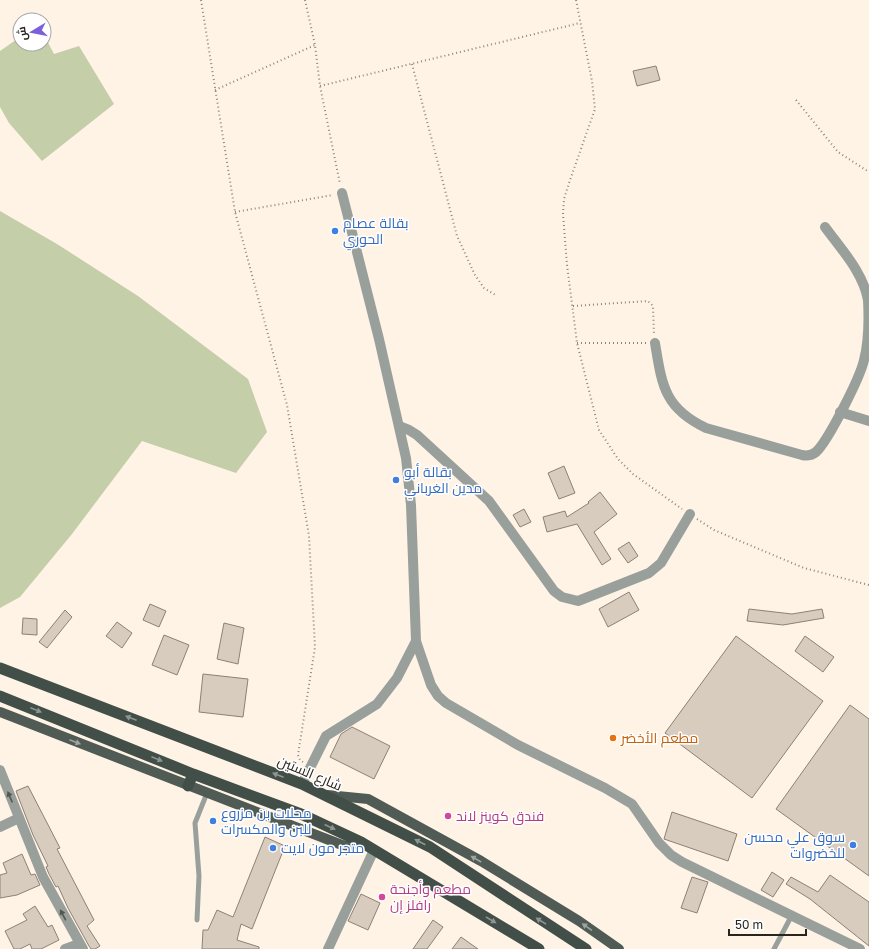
<svg xmlns="http://www.w3.org/2000/svg" width="869" height="949" font-family="'Golos Text',Cairo,sans-serif">
<rect width="100%" height="100%" fill="#fff3e5"/>
<path fill="#c4cea9" d="M 44,35 L 54,54 L 79,46 L 114,104 L 42,161 L 9,123 L 0,107 L 0,51 L 20,37 L 20,44 L 44,44 Z
M 0,211 L 57,244 L 138,296 L 248,379 L 267,432 L 236,473 L 142,441 L 72,534 L 20,597 L 0,608 Z"/>
<path fill="#d8ccbe" stroke="#8c8175" d="M 656,66 L 660,80 L 637,86 L 633,71 Z
M 564,466 L 575,493 L 559,499 L 548,473 Z
M 600,492 L 617,514 L 594,532 L 611,559 L 602,565 L 577,524 L 547,532 L 543,517 L 565,511 L 567,517 L 589,503 L 588,502 Z
M 524,509 L 531,522 L 520,527 L 513,515 Z
M 629,542 L 638,556 L 628,563 L 618,549 Z
M 629,592 L 639,610 L 608,627 L 599,609 Z
M 150,604 L 166,611 L 159,627 L 143,620 Z
M 749,609 L 792,614 L 822,609 L 824,618 L 783,625 L 747,621 Z
M 65,610 L 72,617 L 47,648 L 39,642 Z
M 23,618 L 37,619 L 37,635 L 22,634 Z
M 117,622 L 132,633 L 122,648 L 106,636 Z
M 224,623 L 244,628 L 238,664 L 217,659 Z
M 164,635 L 189,645 L 177,675 L 152,665 Z
M 736,636 L 823,701 L 752,798 L 665,733 Z
M 805,636 L 834,657 L 823,672 L 795,651 Z
M 203,674 L 248,679 L 243,717 L 199,712 Z
M 850,705 L 869,719 L 869,876 L 776,809 Z
M 352,727 L 390,746 L 374,779 L 330,757 L 341,734 Z
M 28,786 L 60,848 L 57,849 L 94,920 L 87,926 L 100,946 L 95,949 L 91,949 L 89,946 L 68,908 L 58,886 L 56,887 L 49,874 L 46,867 L 48,866 L 33,835 L 16,791 Z
M 672,812 L 737,834 L 728,861 L 664,839 Z
M 265,837 L 285,846 L 252,929 L 241,924 L 237,940 L 259,947 L 259,949 L 202,949 L 203,930 L 208,930 L 217,910 L 233,917 Z
M 22,854 L 31,875 L 35,874 L 40,885 L 17,895 L 0,898 L 0,875 L 7,873 L 3,863 Z
M 772,872 L 784,880 L 773,897 L 761,890 Z
M 830,875 L 869,902 L 869,946 L 810,899 L 786,884 L 791,877 L 818,892 Z
M 692,877 L 708,882 L 697,913 L 681,908 Z
M 361,894 L 380,903 L 368,930 L 348,921 Z
M 35,906 L 48,927 L 52,925 L 59,940 L 41,949 L 32,949 L 30,944 L 20,949 L 14,949 L 5,931 L 27,920 L 23,914 Z
M 433,920 L 443,927 L 427,949 L 413,949 Z
M 461,937 L 478,949 L 452,949 Z"/>
<g fill="none" stroke-linecap="round" stroke-linejoin="round">
<path stroke="#8d867c" stroke-width="2" stroke-dasharray="1 3" stroke-linecap="butt" d="M 201,0 L 235,212 L 287,405 L 309,536 L 315,647 L 298,755 L 300,760 L 303,762
M 305,0 L 315,45 L 320,86 L 340,184
M 576,0 L 592,81 L 595,109 L 569,183 L 564,199 L 563,214 L 567,265 L 577,343 L 599,430 L 618,459 L 633,474 L 682,509
M 412,64 L 457,236 L 475,275 L 484,288 L 497,296
M 320,86 L 580,23
M 215,90 L 315,45
M 796,100 L 838,152 L 869,172
M 235,212 L 333,195
M 573,306 L 648,301 L 653,306 L 654,335
M 577,343 L 646,343
M 697,519 L 714,530 L 804,568 L 869,585"/>
<path stroke="#99a09c" stroke-width="5" d="M 197,920 L 199,876 L 195,823 L 207,793
M 774,949 L 792,915"/>
<path stroke="#99a09c" stroke-width="10" d="M 342,193 L 379,339 L 406,458 L 411,505 L 416,641 L 431,685 L 438,696 L 446,703 L 518,745 L 605,788 L 632,804 L 659,843 L 671,855 L 682,862 L 860,949
M 655,343 C 662,385 664,408 706,428 L 802,455 C 807,456 811,456 816,452 C 828,441 860,378 864,360 C 869,341 869,319 868,300 C 863,272 841,249 825,227
M 840,412 L 869,421
M 399,426 L 409,430 L 417,435 L 489,501 L 554,591 L 562,597 L 578,601 L 649,573 L 661,563 L 690,514
M 302,784 L 326,736 L 377,704 L 397,678 L 416,641
M 0,827 L 19,818
M 65,949 L 79,944
M 328,949 L 374,850"/>
<path stroke="#99a09c" stroke-width="10" d="M 0,770 L 43,877 L 83,949"/>
<path stroke="#4f5b54" stroke-width="10" d="M 0,712 L 342,845 L 348,846 L 361,842
M 327,795 L 368,799 L 481,861 L 579,921 L 619,949"/>
<path stroke="#424f48" stroke-width="11" d="M 0,668 L 302,784 L 430,847 L 586,949
M 0,696 L 193,774 L 301,814 L 361,842 L 539,949
M 188,786 L 193,774"/>
</g>
<defs><path id="oneway-solid" d="M-6-.8H1V-3.2L6.5 0L1 3.2V.8H-6Z"/></defs>
<g fill="#8e9591">
<use href="#oneway-solid" transform="translate(36 710) rotate(22)"/>
<use href="#oneway-solid" transform="translate(131 718) rotate(-159)"/>
<use href="#oneway-solid" transform="translate(157 759) rotate(22)"/>
<use href="#oneway-solid" transform="translate(278 775) rotate(-159)"/>
<use href="#oneway-solid" transform="translate(330 827) rotate(25)"/>
<use href="#oneway-solid" transform="translate(420 842) rotate(-153)"/>
<use href="#oneway-solid" transform="translate(491 920) rotate(31)"/>
<use href="#oneway-solid" transform="translate(541 921) rotate(-148)"/>
</g>
<g fill="#9ea5a1">
<use href="#oneway-solid" transform="translate(75 742) rotate(21)"/>
<use href="#oneway-solid" transform="translate(476 859) rotate(-150)"/>
<use href="#oneway-solid" transform="translate(587 927) rotate(-145)"/>
</g>
<g fill="#555651">
<use href="#oneway-solid" transform="translate(10 797) rotate(-113)"/>
<use href="#oneway-solid" transform="translate(63 915) rotate(-118)"/>
</g>
<g fill="#3f7fe0" stroke="#fff" stroke-width="1.5">
<circle cx="335" cy="231" r="4"/>
<circle cx="396" cy="480" r="4"/>
<circle cx="213" cy="821" r="4"/>
<circle cx="853" cy="845" r="4"/>
<circle cx="273" cy="848" r="4"/>
</g>
<circle fill="#e8710a" stroke="#fff" stroke-width="1.5" cx="613" cy="738" r="4"/>
<g fill="#d1479c" stroke="#fff" stroke-width="1.5">
<circle cx="448" cy="816" r="4"/>
<circle cx="382" cy="897" r="4"/>
</g>
<g text-anchor="middle" stroke-width="3" stroke-linejoin="round" paint-order="stroke">
<g font-size="14" fill="#366cbe" stroke="#fff" text-anchor="start">
<text x="343" y="228">بقالة عصام<tspan x="343" dy="16">الحوري</tspan></text>
<text x="404" y="477">بقالة أبو<tspan x="404" dy="16">مدين الغرباني</tspan></text>
<text x="221" y="818">محلات بن مزروع<tspan x="221" dy="16">للبن والمكسرات</tspan></text>
<text x="845" y="842" text-anchor="end">سوق علي محسن<tspan x="845" dy="16">للخضروات</tspan></text>
<text x="281" y="853">متجر مون لايت</text>
</g>
<g font-size="14" fill="#c56008" stroke="#fff" text-anchor="start">
<text x="621" y="743">مطعم الأخضر</text>
</g>
<g font-size="14" fill="#28241f" stroke="#fff">
<text transform="translate(310 773) rotate(23)" y="5">شارع الستين</text>
</g>
<g font-size="14" fill="#b23c85" stroke="#fff" text-anchor="start">
<text x="456" y="821">فندق كوينز لاند</text>
<text x="390" y="894">مطعم وأجنحة<tspan x="390" dy="16">رافلز إن</tspan></text>
</g>
</g>
<g transform="translate(32 32) rotate(260)"><circle r="19" fill="#ffffff" stroke="#a9a7a5"/>
<path d="M0-3L7 15L0 10L-7 15Z" fill="#7a60da"/>
<text y="-6" font-size="11" font-weight="bold" text-anchor="middle" fill="#28241f">ش</text>
</g>
<path d="M729 929v6h77v-6" fill="none" stroke="#28241f" stroke-width="2"/>
<text x="735" y="929" font-size="12" fill="#28241f" stroke="#ffffff" stroke-width="3" paint-order="stroke">50 m</text>
</svg>
